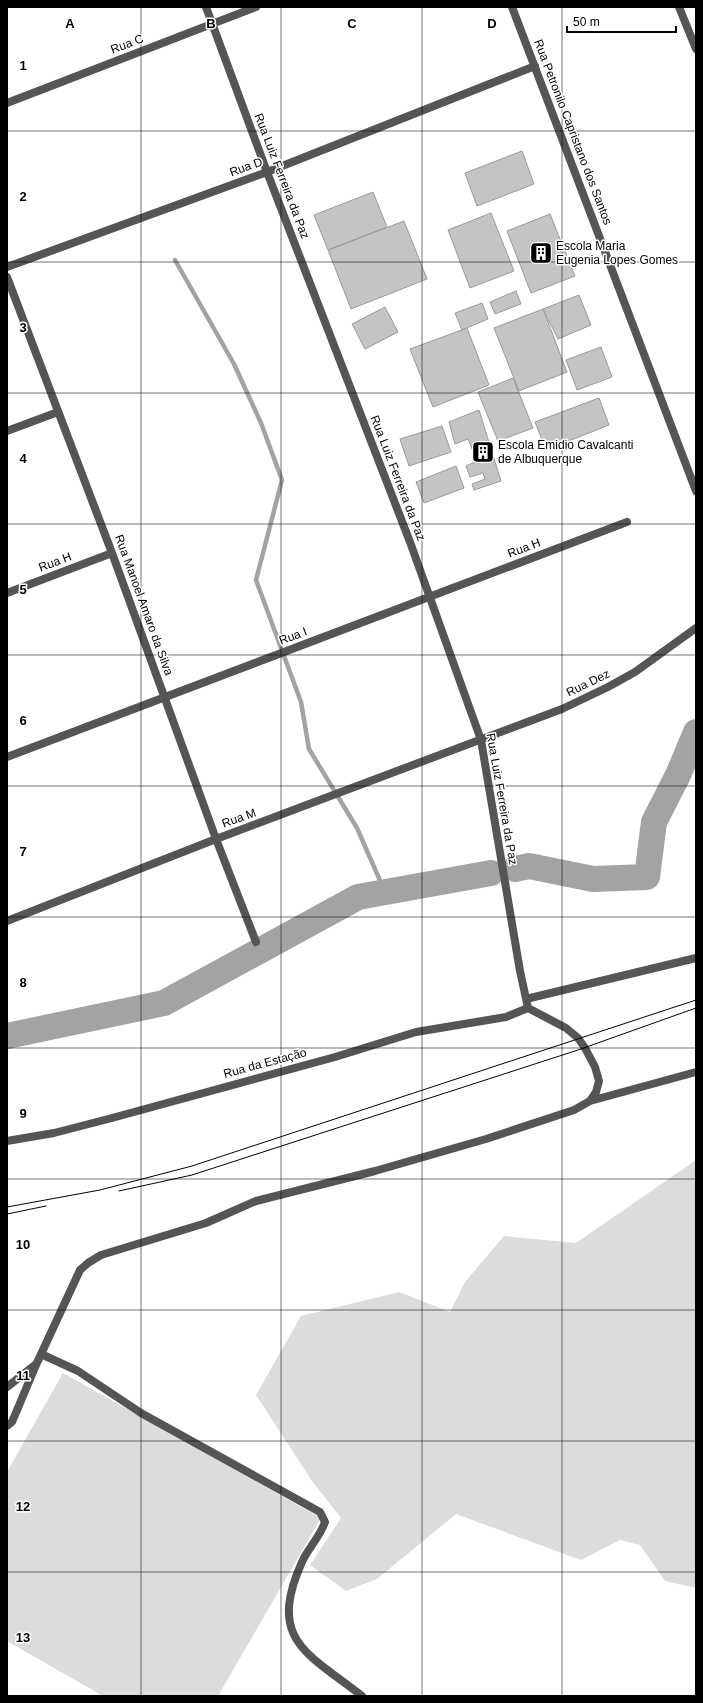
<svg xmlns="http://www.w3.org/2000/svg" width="703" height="1703" font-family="Helvetica,sans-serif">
<rect width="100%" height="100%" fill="#fff"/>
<path fill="#dcdcdc" d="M 696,1160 L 696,1588 L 665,1581 L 640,1545 L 620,1540 L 581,1560 L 456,1514 L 377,1579 L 346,1591 L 310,1565 L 341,1518 L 312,1481 L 256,1395 L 301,1316 L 399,1292 L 450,1312 L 465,1282 L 504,1236 L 576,1243 Z
M 63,1373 L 321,1518 L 218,1696 L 103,1696 L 7,1641 L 7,1472 Z"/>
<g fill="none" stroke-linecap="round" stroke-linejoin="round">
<path stroke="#a3a3a3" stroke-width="4.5" d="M 175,260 L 234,364 L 261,423 L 282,480 L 256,580 L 301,702 L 309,749 L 357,828 L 385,892"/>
<path stroke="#a3a3a3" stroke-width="26" d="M 515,869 L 529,866 L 593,879 L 647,877 L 654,822 L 678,775 L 696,732
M 7,1036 L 164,1003 L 358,897 L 491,873"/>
</g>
<path fill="#c4c4c4" stroke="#999" d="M 522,151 L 534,184 L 477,206 L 465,173 Z
M 373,192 L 387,227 L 328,250 L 314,215 Z
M 491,213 L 514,271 L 470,288 L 448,230 Z
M 550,214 L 575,276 L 531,293 L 507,231 Z
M 404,221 L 427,279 L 351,309 L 328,250 Z
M 516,291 L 521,304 L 495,314 L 490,302 Z
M 579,295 L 591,325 L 558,339 L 543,309 Z
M 482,303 L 488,319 L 462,330 L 455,313 Z
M 385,307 L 398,332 L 365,349 L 352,324 Z
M 543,309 L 567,372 L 519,391 L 494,328 Z
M 467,328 L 489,385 L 433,407 L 410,349 Z
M 601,347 L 612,377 L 577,390 L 566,360 Z
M 513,378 L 533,428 L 498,441 L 478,392 Z
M 599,398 L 609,425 L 546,450 L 535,422 Z
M 479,410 L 501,481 L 474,490 L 472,484 L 485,479 L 483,473 L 470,477 L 466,466 L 477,461 L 468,439 L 455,444 L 449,422 Z
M 442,426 L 451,452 L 409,466 L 400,439 Z
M 456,466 L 464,488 L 424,503 L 416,482 Z"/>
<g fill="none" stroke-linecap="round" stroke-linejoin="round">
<path stroke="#555" stroke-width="8" d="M 512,7 L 696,491
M 679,7 L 696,49
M 7,103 L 256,7
M 7,267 L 267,172 L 535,66
M 7,277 L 112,553 L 216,839 L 256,942
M 7,431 L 58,412
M 7,593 L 112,553
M 7,757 L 627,522
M 7,921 L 216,839 L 562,709 L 608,687 L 635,672 L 696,628
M 526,999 L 696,958
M 590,1101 L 696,1072
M 7,1141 L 54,1133 L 112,1118 L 335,1057 L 416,1032 L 506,1017 L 528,1008
M 41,1354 L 78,1371 L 141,1413 L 320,1512 L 325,1522 C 320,1537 308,1548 302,1562 C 267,1640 307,1653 362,1696
M 7,1387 L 35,1365
M 7,1426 L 12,1422 L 36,1365 L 80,1270 L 88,1263 L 101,1255 L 206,1223 L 256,1201 L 375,1171 L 486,1139 L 574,1110 L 590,1101 L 596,1092 L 599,1081 L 595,1067 L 585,1048 L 578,1038 L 566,1028 L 528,1008 L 520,971 L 481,740 L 410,542 L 267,172 L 206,7"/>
<path stroke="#000" stroke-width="1" d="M 119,1191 L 192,1175 L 578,1050 L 696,1008
M 7,1207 L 100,1190 L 192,1166 L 696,1000
M 7,1214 L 46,1206"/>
</g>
<path fill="none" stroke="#000" stroke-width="1" stroke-opacity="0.55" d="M 141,7 L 141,1696M 281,7 L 281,1696M 422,7 L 422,1696M 562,7 L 562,1696M 7,131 L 696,131M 7,262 L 696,262M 7,393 L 696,393M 7,524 L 696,524M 7,655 L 696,655M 7,786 L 696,786M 7,917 L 696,917M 7,1048 L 696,1048M 7,1179 L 696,1179M 7,1310 L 696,1310M 7,1441 L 696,1441M 7,1572 L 696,1572"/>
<defs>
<g id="building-square" transform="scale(1.15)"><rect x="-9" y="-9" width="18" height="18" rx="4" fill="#000" stroke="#fff"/><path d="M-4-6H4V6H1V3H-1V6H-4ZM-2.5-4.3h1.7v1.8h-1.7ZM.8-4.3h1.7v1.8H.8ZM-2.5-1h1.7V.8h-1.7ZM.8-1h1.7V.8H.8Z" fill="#fff"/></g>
</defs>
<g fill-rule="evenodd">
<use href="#building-square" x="541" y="253"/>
<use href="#building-square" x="483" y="452"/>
</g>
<g text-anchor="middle" stroke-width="3" stroke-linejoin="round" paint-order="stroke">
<g font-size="12" fill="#000" stroke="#fff">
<text transform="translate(127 44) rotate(-21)" y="4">Rua C</text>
<text transform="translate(573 132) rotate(69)" y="4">Rua Petronilo Capristano dos Santos</text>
<text transform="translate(246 167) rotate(-20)" y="4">Rua D</text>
<text transform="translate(282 176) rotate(69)" y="4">Rua Luiz Ferreira da Paz</text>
<text transform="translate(398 478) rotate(69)" y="4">Rua Luiz Ferreira da Paz</text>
<text transform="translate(524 548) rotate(-21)" y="4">Rua H</text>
<text transform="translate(55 562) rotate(-21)" y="4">Rua H</text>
<text transform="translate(144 605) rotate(70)" y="4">Rua Manoel Amaro da Silva</text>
<text transform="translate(293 636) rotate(-21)" y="4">Rua I</text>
<text transform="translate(588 683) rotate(-26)" y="4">Rua Dez</text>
<text transform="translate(502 799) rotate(80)" y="4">Rua Luiz Ferreira da Paz</text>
<text transform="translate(239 818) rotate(-20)" y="4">Rua M</text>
<text transform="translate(265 1063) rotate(-15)" y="4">Rua da Estação</text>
</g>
<g font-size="12" fill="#000" stroke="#fff" text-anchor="start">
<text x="556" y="250">Escola Maria<tspan x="556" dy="14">Eugenia Lopes Gomes</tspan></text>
<text x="498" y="449">Escola Emidio Cavalcanti<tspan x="498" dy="14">de Albuquerque</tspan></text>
</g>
</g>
<g font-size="13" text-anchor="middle" font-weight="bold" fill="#000" stroke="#fff" stroke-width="3" stroke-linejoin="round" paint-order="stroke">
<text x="70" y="28">A</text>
<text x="211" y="28">B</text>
<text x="352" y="28">C</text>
<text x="492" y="28">D</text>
<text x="23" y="70">1</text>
<text x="23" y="201">2</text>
<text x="23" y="332">3</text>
<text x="23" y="463">4</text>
<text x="23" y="594">5</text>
<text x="23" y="725">6</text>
<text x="23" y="856">7</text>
<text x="23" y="987">8</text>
<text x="23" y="1118">9</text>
<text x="23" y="1249">10</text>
<text x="23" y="1380">11</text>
<text x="23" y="1511">12</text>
<text x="23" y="1642">13</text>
</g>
<rect width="703" height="1703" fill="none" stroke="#000000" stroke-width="16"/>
<path d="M567 26v6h109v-6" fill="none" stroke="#000000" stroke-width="2"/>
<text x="573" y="26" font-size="12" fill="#000000" stroke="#ffffff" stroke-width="3" paint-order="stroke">50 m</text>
</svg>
